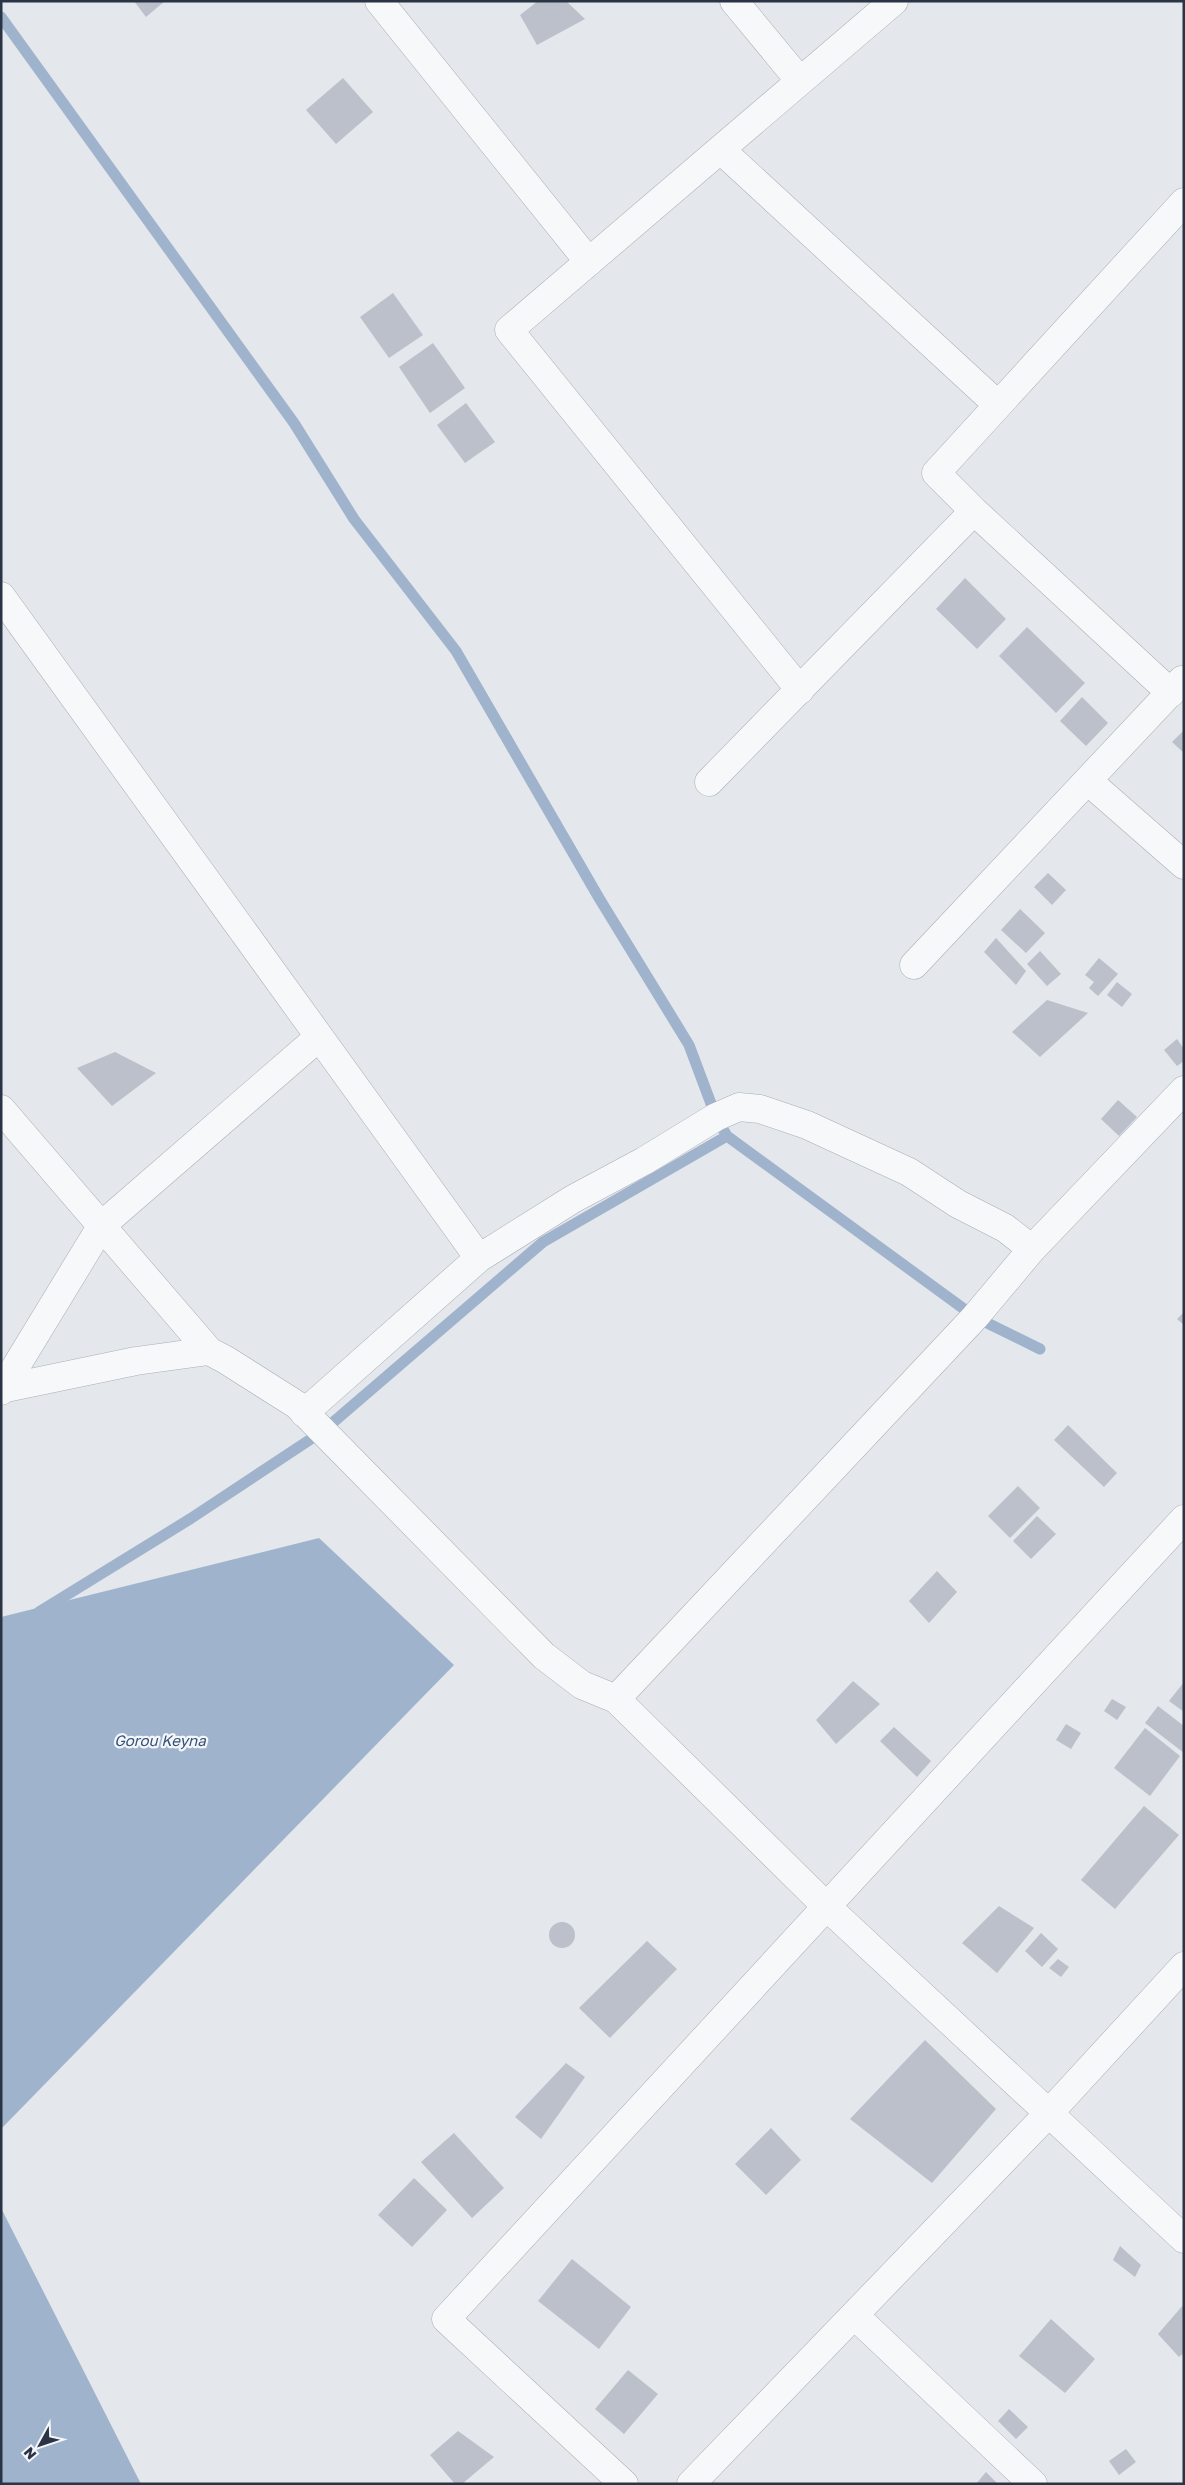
<svg xmlns="http://www.w3.org/2000/svg" width="1185" height="2485" font-family="'Golos Text',sans-serif">
<rect width="100%" height="100%" fill="#e4e7ec"/>
<path fill="#9fb4cc" d="M 319,1538 L 454,1665 L 1,2129 L 1,1617 Z
M 1,2208 L 141,2484 L 1,2484 Z"/>
<g fill="none" stroke-linecap="round" stroke-linejoin="round">
<path stroke="#9fb4cc" stroke-width="11" d="M 1,17 L 294,423 L 354,519 L 456,651 L 599,898 L 689,1045 L 716,1117 L 727,1136
M 39,1612 L 190,1519 L 323,1431 L 543,1242 L 727,1136 L 975,1317 L 1040,1349"/>
</g>
<path fill="#bbc0ca" d="M 134,1 L 165,1 L 146,17 Z
M 538,1 L 566,1 L 585,19 L 537,45 L 520,15 Z
M 343,78 L 373,112 L 336,144 L 306,110 Z
M 393,293 L 423,335 L 389,358 L 360,317 Z
M 433,343 L 465,388 L 430,413 L 399,367 Z
M 466,403 L 495,442 L 465,463 L 437,425 Z
M 965,578 L 1006,619 L 977,649 L 936,609 Z
M 1027,627 L 1085,683 L 1056,713 L 999,656 Z
M 1082,697 L 1108,723 L 1086,746 L 1060,721 Z
M 1184,730 L 1184,753 L 1172,742 Z
M 1048,873 L 1066,890 L 1052,905 L 1034,887 Z
M 1020,909 L 1045,933 L 1026,953 L 1001,930 Z
M 996,938 L 1026,971 L 1016,985 L 984,952 Z
M 1040,951 L 1061,974 L 1047,986 L 1027,964 Z
M 1099,958 L 1118,974 L 1098,996 L 1089,988 L 1094,982 L 1085,975 Z
M 1117,982 L 1132,994 L 1122,1007 L 1107,995 Z
M 1047,1000 L 1088,1013 L 1040,1057 L 1012,1032 Z
M 1177,1039 L 1184,1049 L 1184,1061 L 1177,1066 L 1164,1050 Z
M 115,1052 L 156,1073 L 112,1106 L 77,1068 Z
M 1118,1100 L 1137,1117 L 1119,1136 L 1101,1119 Z
M 1184,1312 L 1184,1325 L 1177,1319 Z
M 1068,1425 L 1117,1473 L 1104,1487 L 1054,1440 Z
M 1018,1486 L 1040,1508 L 1010,1538 L 988,1516 Z
M 1037,1516 L 1056,1534 L 1031,1559 L 1013,1541 Z
M 937,1571 L 957,1592 L 929,1623 L 909,1601 Z
M 853,1681 L 880,1704 L 836,1744 L 816,1720 Z
M 1184,1682 L 1184,1712 L 1169,1701 Z
M 1112,1699 L 1126,1707 L 1117,1720 L 1104,1711 Z
M 1158,1706 L 1184,1726 L 1184,1753 L 1145,1723 Z
M 1066,1724 L 1081,1733 L 1071,1749 L 1056,1740 Z
M 894,1727 L 931,1761 L 917,1777 L 880,1741 Z
M 1145,1728 L 1180,1756 L 1150,1796 L 1114,1768 Z
M 1144,1806 L 1179,1835 L 1115,1909 L 1081,1880 Z
M 999,1906 L 1034,1928 L 997,1973 L 962,1943 Z
M549 1935a13 13 0 1 1 26 0a13 13 0 1 1-26 0Z
M 1041,1933 L 1058,1949 L 1042,1967 L 1025,1951 Z
M 647,1941 L 677,1969 L 610,2038 L 579,2008 Z
M 1058,1959 L 1069,1967 L 1061,1977 L 1049,1968 Z
M 925,2040 L 996,2109 L 932,2183 L 850,2119 Z
M 566,2063 L 585,2077 L 541,2139 L 515,2117 Z
M 771,2128 L 801,2160 L 766,2195 L 735,2164 Z
M 454,2133 L 504,2188 L 472,2218 L 421,2162 Z
M 414,2178 L 447,2210 L 412,2247 L 378,2215 Z
M 1120,2246 L 1141,2265 L 1135,2277 L 1113,2260 Z
M 572,2259 L 631,2307 L 599,2349 L 538,2301 Z
M 1184,2304 L 1184,2353 L 1179,2357 L 1158,2334 Z
M 1051,2319 L 1095,2359 L 1065,2393 L 1019,2356 Z
M 628,2370 L 658,2394 L 624,2434 L 595,2409 Z
M 1009,2409 L 1028,2427 L 1016,2439 L 998,2421 Z
M 458,2431 L 494,2457 L 462,2484 L 455,2484 L 430,2455 Z
M 1126,2449 L 1136,2462 L 1119,2475 L 1109,2461 Z
M 986,2472 L 998,2484 L 976,2484 Z"/>
<g fill="none" stroke-linecap="round" stroke-linejoin="round">
<g stroke="#a9aeb7" stroke-width="29">
<path id="minor" d="M 379,1 L 589,262
M 734,1 L 800,81
M 721,150 L 998,405
M 1,596 L 479,1258
M 800,690 L 509,330 L 894,1
M 1171,693 L 974,511 L 936,473 L 1184,202
M 1088,781 L 1184,865
M 709,782 L 974,511
M 914,965 L 1182,680
M 1,1109 L 209,1351
M 1,1389 L 136,1361 L 209,1351 L 226,1360 L 297,1405 L 544,1656 L 582,1685 L 616,1699 L 826,1906 L 1184,2239
M 1,1391 L 102,1225 L 319,1037
M 304,1413 L 479,1258 L 573,1199 L 644,1161 L 716,1117 L 739,1107 L 760,1109 L 807,1125 L 909,1172 L 958,1204 L 1005,1228 L 1032,1249
M 616,1699 L 975,1317 L 1032,1249 L 1184,1090
M 854,2315 L 1033,2484
M 624,2484 L 446,2319 L 1184,1519
M 691,2484 L 1049,2113 L 1184,1966"/>
</g>
<use href="#minor" stroke="#f7f8fa" stroke-width="28"/>
</g>
<g text-anchor="middle" stroke-width="4.5" stroke-linejoin="round" paint-order="stroke">
<g font-size="15" font-style="italic" fill="#34527a" stroke="#f4f6f9">
<text x="160" y="1746">Gorou Keyna</text>
</g>
</g>
<rect width="1185" height="2485" fill="none" stroke="#2b3445" stroke-width="5"/>
<g transform="translate(40 2445) rotate(230)" stroke="#f4f6f9" stroke-width="4" paint-order="stroke">
<path d="M0-4L9 19L0 12L-9 19Z" fill="#2b3445"/>
<text y="-8" font-size="14" font-weight="bold" text-anchor="middle" fill="#2b3445">N</text>
</g>
</svg>
